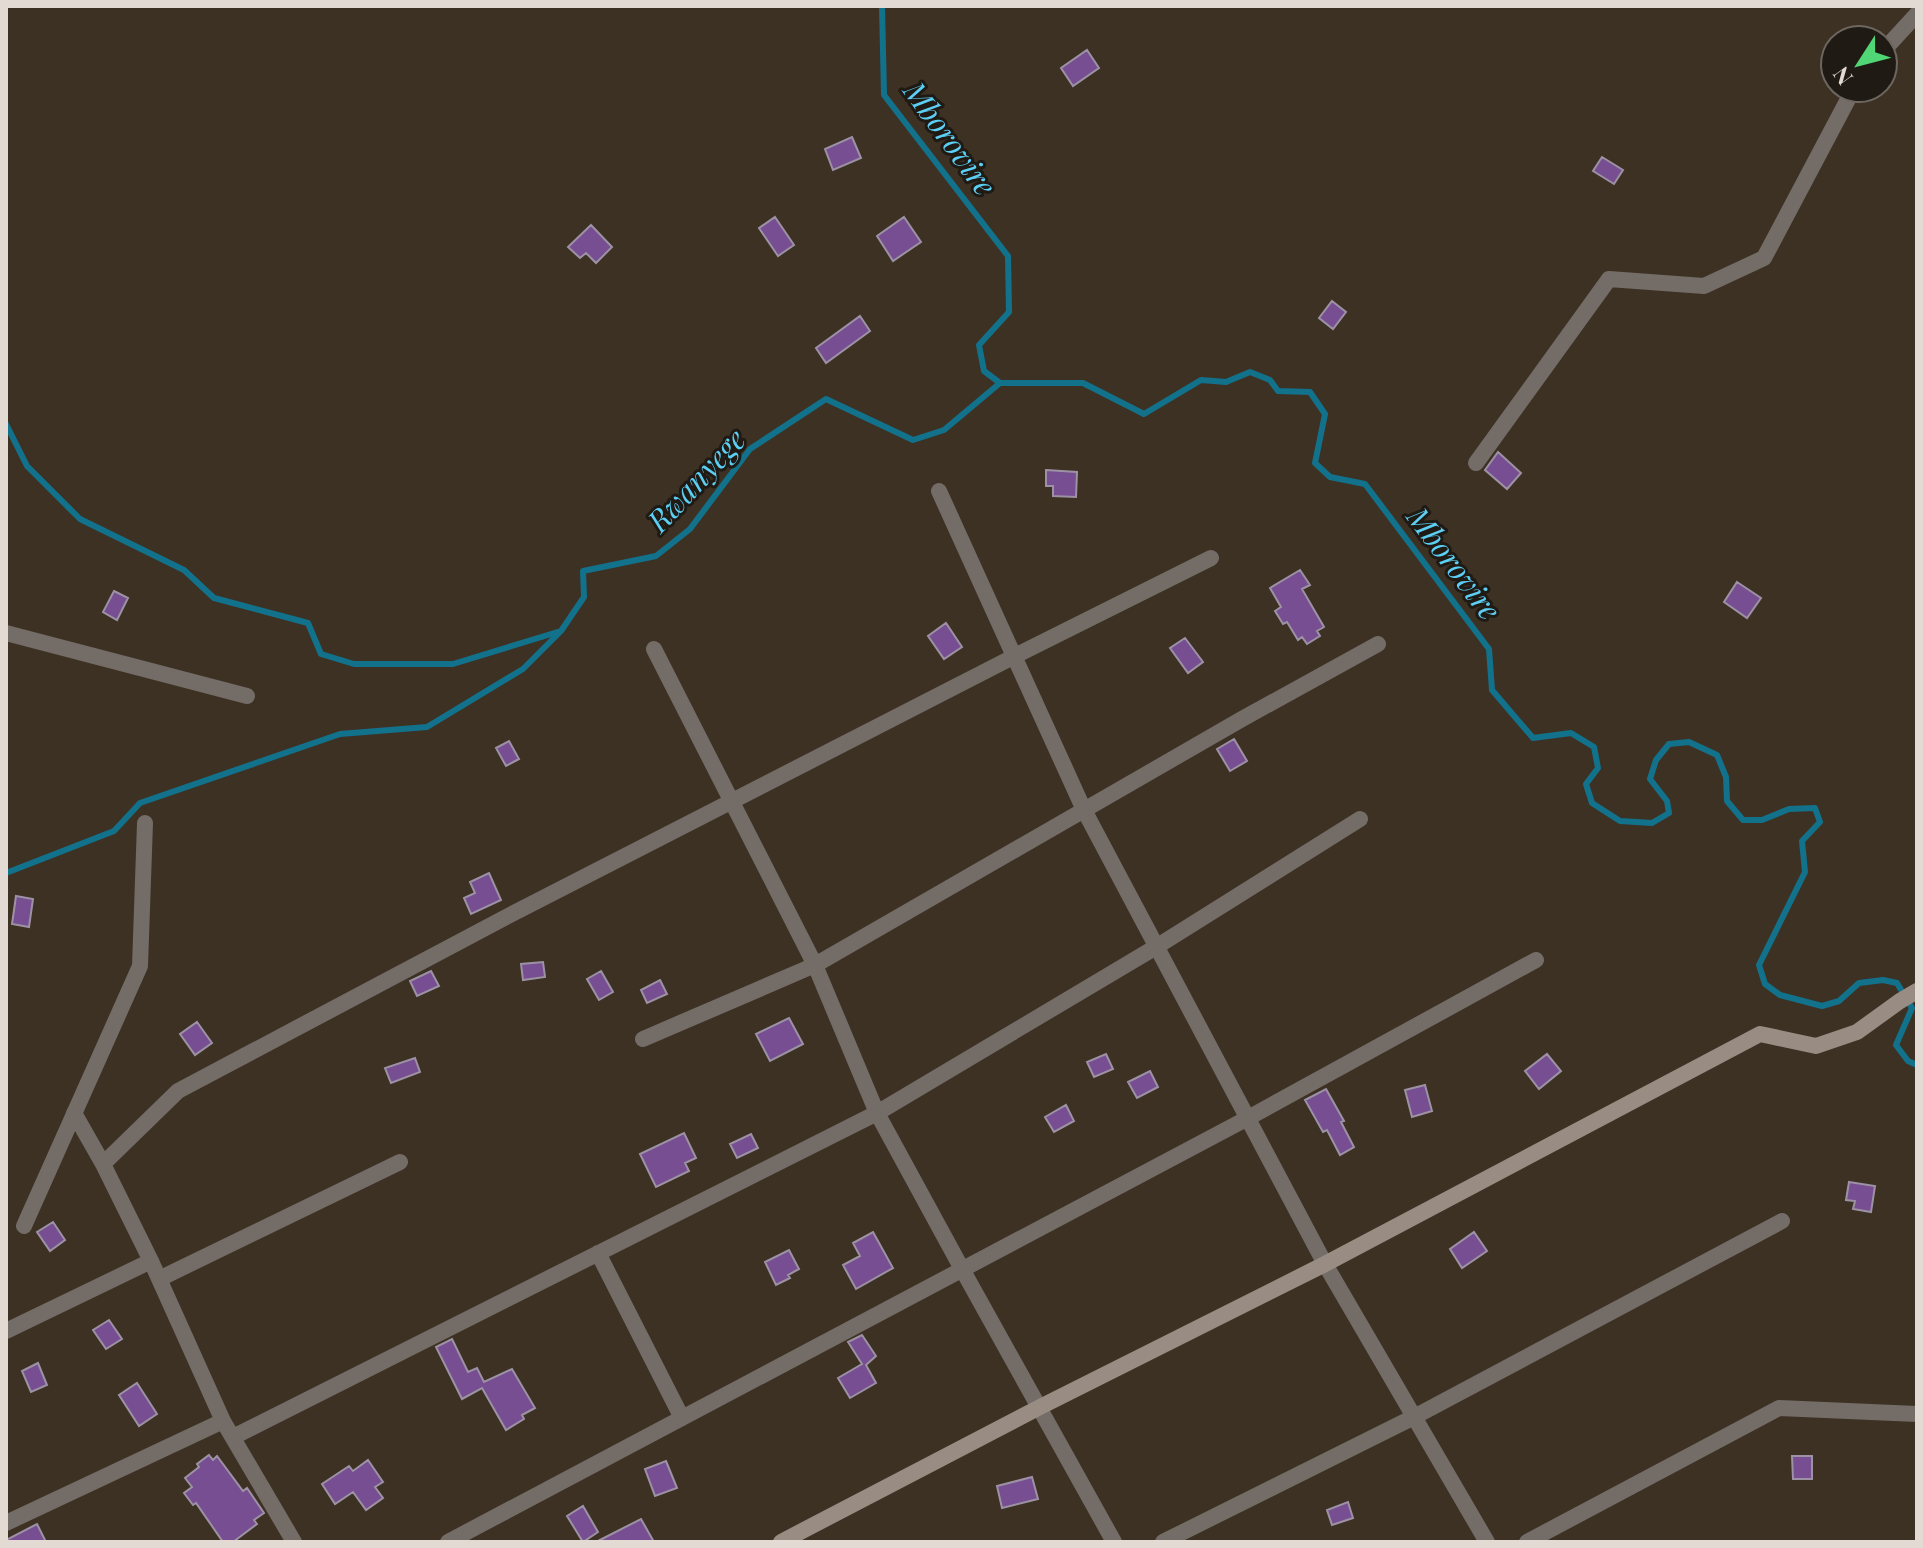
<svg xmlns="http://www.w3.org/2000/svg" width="1923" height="1548" font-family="'Playfair Display',serif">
<rect width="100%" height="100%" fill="#3d3124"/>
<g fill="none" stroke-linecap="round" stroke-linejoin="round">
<path stroke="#12728c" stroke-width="6" d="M 882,6 L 884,95 L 1008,256 L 1009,312 L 979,345 L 984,371 L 1000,383 L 1083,383 L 1144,414 L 1201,380 L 1226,382 L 1250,372 L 1270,380 L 1278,391 L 1310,392 L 1325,414 L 1315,463 L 1330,477 L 1365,484 L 1489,649 L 1492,690 L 1533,738 L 1571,733 L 1594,747 L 1598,768 L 1586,784 L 1592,803 L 1620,821 L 1652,823 L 1669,813 L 1667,801 L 1650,779 L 1656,760 L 1669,744 L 1689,742 L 1717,755 L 1726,777 L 1727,801 L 1743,820 L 1762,820 L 1789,809 L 1815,808 L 1820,822 L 1802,841 L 1805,872 L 1759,965 L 1765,984 L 1780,995 L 1822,1006 L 1839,1001 L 1859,983 L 1883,980 L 1897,983 L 1912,1008 L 1896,1045 L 1908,1061 L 1917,1065
M 6,424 L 27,466 L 80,519 L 184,570 L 214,598 L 308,623 L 321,654 L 354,664 L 453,664 L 561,631 L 584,597 L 583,571 L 656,556 L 690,529 L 750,449 L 826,399 L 913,440 L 944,430 L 1000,383
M 6,873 L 114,831 L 140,803 L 340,734 L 427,727 L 523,669 L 559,633"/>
</g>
<path fill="#764e91" stroke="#9c92a4" stroke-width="2" d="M 1087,50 L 1099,68 L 1073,86 L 1061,68 Z
M 852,137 L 861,158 L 833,170 L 825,149 Z
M 1602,157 L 1623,170 L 1614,184 L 1593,171 Z
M 775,217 L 794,245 L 778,256 L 759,228 Z
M 904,217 L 921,242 L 893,261 L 877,236 Z
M 591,225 L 612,247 L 596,263 L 586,253 L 580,258 L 568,247 Z
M 1332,301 L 1346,312 L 1333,329 L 1319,318 Z
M 860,316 L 870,331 L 826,363 L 816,348 Z
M 1498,452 L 1521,473 L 1507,489 L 1485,470 Z
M 1046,470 L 1077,472 L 1076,497 L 1053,496 L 1053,486 L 1046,486 Z
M 1300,570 L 1310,585 L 1302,589 L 1324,627 L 1317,631 L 1320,636 L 1307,644 L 1302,637 L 1298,640 L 1287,622 L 1283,624 L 1275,611 L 1281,607 L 1270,588 Z
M 1737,582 L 1761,598 L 1747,618 L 1724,602 Z
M 114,591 L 128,598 L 117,620 L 103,612 Z
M 946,623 L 962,647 L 944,659 L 928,636 Z
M 1185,638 L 1203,662 L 1188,673 L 1170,648 Z
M 1234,739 L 1247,761 L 1230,771 L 1217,749 Z
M 509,741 L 519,759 L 506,766 L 496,748 Z
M 489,873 L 501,900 L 471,914 L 464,898 L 475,893 L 470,882 Z
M 16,896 L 33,899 L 29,927 L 12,924 Z
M 543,962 L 545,977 L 523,980 L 521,964 Z
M 431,971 L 439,986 L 417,996 L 410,981 Z
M 601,971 L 613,992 L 599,1000 L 587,979 Z
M 660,980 L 667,994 L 647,1003 L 641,990 Z
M 789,1018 L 803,1044 L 770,1061 L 756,1034 Z
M 197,1022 L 212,1043 L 195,1055 L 180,1034 Z
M 1106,1054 L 1113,1069 L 1094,1077 L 1087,1062 Z
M 1547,1054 L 1561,1071 L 1539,1089 L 1525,1071 Z
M 415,1058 L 420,1072 L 391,1083 L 385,1068 Z
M 1150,1071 L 1158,1087 L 1137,1098 L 1128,1082 Z
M 1425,1085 L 1432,1111 L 1412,1117 L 1405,1090 Z
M 1326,1089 L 1344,1121 L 1341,1122 L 1354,1147 L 1340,1155 L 1327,1130 L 1323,1132 L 1305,1100 Z
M 1066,1105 L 1074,1121 L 1054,1132 L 1045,1117 Z
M 684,1133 L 696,1158 L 685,1163 L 689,1171 L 656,1187 L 640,1154 Z
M 751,1134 L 758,1148 L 737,1158 L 730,1144 Z
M 1849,1182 L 1875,1186 L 1871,1212 L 1853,1209 L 1855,1201 L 1846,1200 Z
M 53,1222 L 65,1240 L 50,1251 L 37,1232 Z
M 873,1232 L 893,1268 L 856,1289 L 843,1265 L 860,1256 L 853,1243 Z
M 1474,1232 L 1487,1251 L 1462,1268 L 1450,1249 Z
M 789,1250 L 799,1269 L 788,1275 L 790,1278 L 776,1285 L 765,1262 Z
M 109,1320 L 122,1339 L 106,1349 L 93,1330 Z
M 862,1335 L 876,1356 L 866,1365 L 876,1383 L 850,1398 L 838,1378 L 862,1364 L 848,1342 Z
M 452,1339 L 468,1372 L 477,1368 L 484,1382 L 512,1369 L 535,1408 L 522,1415 L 524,1419 L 506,1430 L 482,1388 L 462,1399 L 436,1347 Z
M 38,1363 L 47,1385 L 31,1392 L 22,1371 Z
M 137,1383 L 157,1414 L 139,1426 L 119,1395 Z
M 209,1455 L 213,1460 L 217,1456 L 243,1491 L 247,1488 L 264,1513 L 254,1520 L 257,1524 L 233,1542 L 223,1542 L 196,1503 L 193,1505 L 184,1493 L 192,1487 L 185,1478 L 199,1467 L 197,1464 Z
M 1792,1456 L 1812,1456 L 1812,1479 L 1793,1479 Z
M 368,1460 L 383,1482 L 375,1487 L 383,1498 L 366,1510 L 353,1492 L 335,1504 L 322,1484 L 349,1466 L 353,1471 Z
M 666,1461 L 677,1488 L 655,1496 L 645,1469 Z
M 1032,1477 L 1038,1499 L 1002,1508 L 997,1486 Z
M 1348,1502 L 1353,1518 L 1332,1525 L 1327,1510 Z
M 583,1506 L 598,1532 L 583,1542 L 567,1516 Z
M 641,1519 L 654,1542 L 596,1542 Z
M 37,1524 L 46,1542 L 6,1542 L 6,1540 Z"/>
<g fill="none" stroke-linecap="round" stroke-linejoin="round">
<path stroke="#746c67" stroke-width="16" d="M 1883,51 L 1917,14
M 1476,463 L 1609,279 L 1704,286 L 1764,258 L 1854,88
M 939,491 L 1084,810 L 1325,1264 L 1487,1542
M 6,633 L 247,696
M 654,649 L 815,965 L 877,1113 L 962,1269 L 1114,1542
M 643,1039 L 815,965 L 1242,719 L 1378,644
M 74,1113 L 103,1164 L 151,1261 L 223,1421 L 294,1542
M 103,1164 L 178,1091 L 510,915 L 1013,657 L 1211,558
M 24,1226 L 140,966 L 145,823
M 598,1253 L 682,1418
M 159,1279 L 400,1162
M 6,1331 L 151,1261
M 233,1437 L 877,1113 L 1156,947 L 1360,819
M 6,1523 L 223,1421
M 448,1542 L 1248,1118 L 1536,960
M 1163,1542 L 1414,1417 L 1782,1221
M 1527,1542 L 1779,1408 L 1917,1414"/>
<path stroke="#988c83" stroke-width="16" d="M 781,1542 L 1040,1407 L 1325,1264 L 1760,1034 L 1816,1046 L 1857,1032 L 1900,1001 L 1917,991"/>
</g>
<g text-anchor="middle" stroke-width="6" stroke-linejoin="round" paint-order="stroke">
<g font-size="30" font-style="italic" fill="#5dcff4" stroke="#1f1a14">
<text transform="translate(949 139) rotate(54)" y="10">Mborovire</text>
<text transform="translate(697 481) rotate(-47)" y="10">Rwanyege</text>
<text transform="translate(1453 564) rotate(53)" y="10">Mborovire</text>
</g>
</g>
<rect width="1923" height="1548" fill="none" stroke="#e3dbd3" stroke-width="16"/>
<g transform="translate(1859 64) rotate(234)"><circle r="38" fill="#1f1a14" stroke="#6d6760" stroke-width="2"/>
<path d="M0-6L14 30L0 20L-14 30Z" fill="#50d674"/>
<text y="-12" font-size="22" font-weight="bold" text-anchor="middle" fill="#e3dbd3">N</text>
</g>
</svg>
